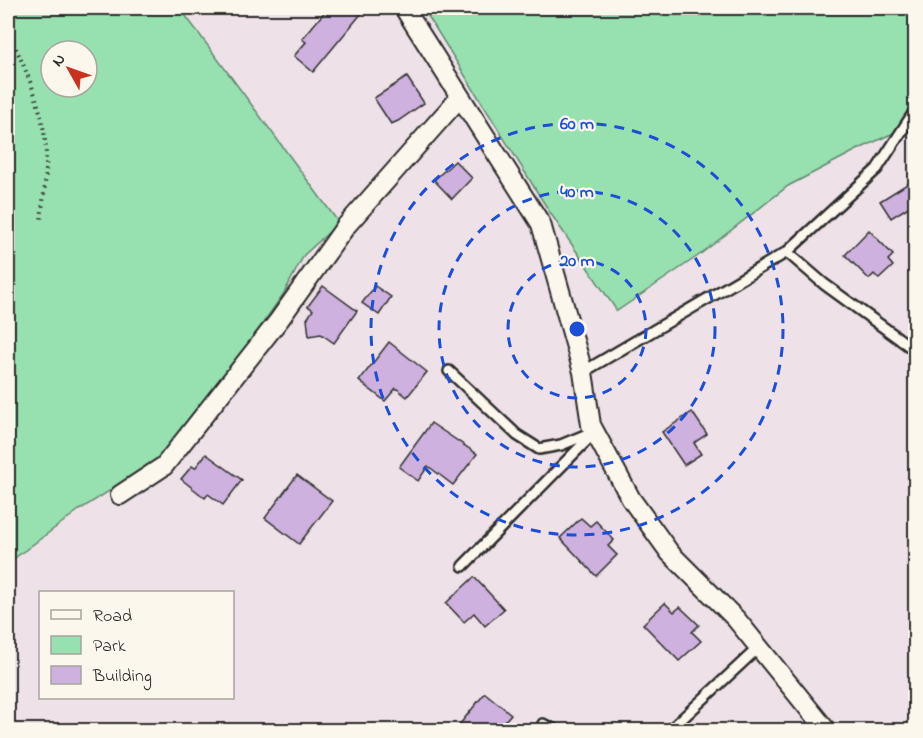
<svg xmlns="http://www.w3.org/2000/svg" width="923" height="738" font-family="'Indie Flower',sans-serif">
<rect width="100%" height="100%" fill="#eee2e8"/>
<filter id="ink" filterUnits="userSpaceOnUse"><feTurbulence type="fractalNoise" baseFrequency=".0167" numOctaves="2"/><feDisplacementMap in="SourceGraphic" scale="12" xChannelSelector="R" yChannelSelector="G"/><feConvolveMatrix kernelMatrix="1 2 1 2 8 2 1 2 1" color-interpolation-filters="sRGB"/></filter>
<g filter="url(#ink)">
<path fill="#97e1b0" stroke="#61866e" stroke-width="1.5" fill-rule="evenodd" d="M 8,8 L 180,8 L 339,223 L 304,255 L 284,293 L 220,385 L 160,459 L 79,510 L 8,563 ZM 51,51 L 87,51 L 87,87 L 51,87 Z
M 423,8 L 915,8 L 915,123 L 857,150 L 788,186 L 698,256 L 617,311 L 549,211 Z"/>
<path fill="#ceb1de" stroke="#2b2b2b" stroke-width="1.5" d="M 328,8 L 366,8 L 313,72 L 294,56 L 306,42 L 302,39 Z
M 407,77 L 424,103 L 398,121 L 391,124 L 374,98 Z
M 455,161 L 472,178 L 452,199 L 434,180 Z
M 915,179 L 915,203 L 891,218 L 880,201 Z
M 869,230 L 893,255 L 888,260 L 893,266 L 879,279 L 874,274 L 869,279 L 845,255 Z
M 323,286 L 357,311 L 334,343 L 321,334 L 309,336 L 307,319 L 313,310 L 308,306 Z
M 375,286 L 391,297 L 379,315 L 362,303 Z
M 389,342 L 427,372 L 407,397 L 396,388 L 385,401 L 359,381 Z
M 692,412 L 707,434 L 694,443 L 701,454 L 684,465 L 662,432 Z
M 431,423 L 477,454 L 453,485 L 428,466 L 418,481 L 399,467 Z
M 206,454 L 242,480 L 223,505 L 208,494 L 205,498 L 181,479 L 192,466 L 195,468 Z
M 297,475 L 332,501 L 299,544 L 265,518 Z
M 581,518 L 590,526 L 596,521 L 614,540 L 608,546 L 617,555 L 596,576 L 560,538 Z
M 474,577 L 504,609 L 485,626 L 474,613 L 464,622 L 446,603 Z
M 665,603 L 674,612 L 680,607 L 699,625 L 692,632 L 701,641 L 679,661 L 643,624 Z
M 485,693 L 511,714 L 497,730 L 455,730 Z"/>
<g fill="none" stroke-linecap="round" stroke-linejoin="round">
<g stroke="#2b2b2b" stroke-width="14">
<path id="lane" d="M 787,252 L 824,284 L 916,351
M 449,371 L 517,435 L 539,449 L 561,445 L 590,433
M 583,372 L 787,252 L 877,169 L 916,109
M 463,566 L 595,432
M 543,724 L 555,730
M 670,730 L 759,647"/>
</g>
<g stroke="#2b2b2b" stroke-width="22">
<path id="street" d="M 404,8 L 541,224 L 583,372 L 591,425 L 631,499 L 670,553 L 736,619 L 826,730
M 120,495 L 164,466 L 279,320 L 346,226 L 460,97"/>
</g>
<path stroke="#2b2b2b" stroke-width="4" stroke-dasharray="1.5 4.5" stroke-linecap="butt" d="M 8,32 C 27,71 45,111 46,155 C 47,176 43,199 41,220"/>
<use href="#lane" stroke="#fbf7ec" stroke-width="9"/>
<use href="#street" stroke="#fbf7ec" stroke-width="18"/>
</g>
</g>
<g fill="none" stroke="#1d4ed8" stroke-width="3" stroke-dasharray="10 8">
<circle cx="577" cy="329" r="69"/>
<circle cx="577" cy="329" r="138"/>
<circle cx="577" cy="329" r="206"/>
</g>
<circle cx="577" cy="329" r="9" fill="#1d4ed8" stroke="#fbf7ec" stroke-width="3"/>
<g font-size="18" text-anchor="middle" font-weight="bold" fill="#1d4ed8" stroke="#fbf7ec" stroke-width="4.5" stroke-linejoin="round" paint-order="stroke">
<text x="577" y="129">60 m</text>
<text x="577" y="197">40 m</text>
<text x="577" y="266">20 m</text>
</g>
<rect width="923" height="738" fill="none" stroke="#fbf7ec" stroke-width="30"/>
<rect x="15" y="15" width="893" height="708" fill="none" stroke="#2b2b2b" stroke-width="2" filter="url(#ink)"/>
<rect x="39" y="591" width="195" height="108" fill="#fbf7ec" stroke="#a8a59f" stroke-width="1.5"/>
<rect x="51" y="610" width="30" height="9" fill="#fbf7ec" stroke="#a8a59f" stroke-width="1.5"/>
<text x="93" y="621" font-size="18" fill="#2b2b2b">Road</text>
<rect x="51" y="636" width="30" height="18" fill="#97e1b0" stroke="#a8a59f" stroke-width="1.5"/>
<text x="93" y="651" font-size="18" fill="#2b2b2b">Park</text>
<rect x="51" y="666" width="30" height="18" fill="#ceb1de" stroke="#a8a59f" stroke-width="1.5"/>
<text x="93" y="681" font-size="18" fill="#2b2b2b">Building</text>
<g transform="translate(69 69) rotate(310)"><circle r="28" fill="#fbf7ec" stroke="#a8a59f" stroke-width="1.5"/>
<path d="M0-4.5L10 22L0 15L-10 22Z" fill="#c8321e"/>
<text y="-9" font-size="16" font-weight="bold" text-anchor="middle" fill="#2b2b2b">N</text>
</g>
</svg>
